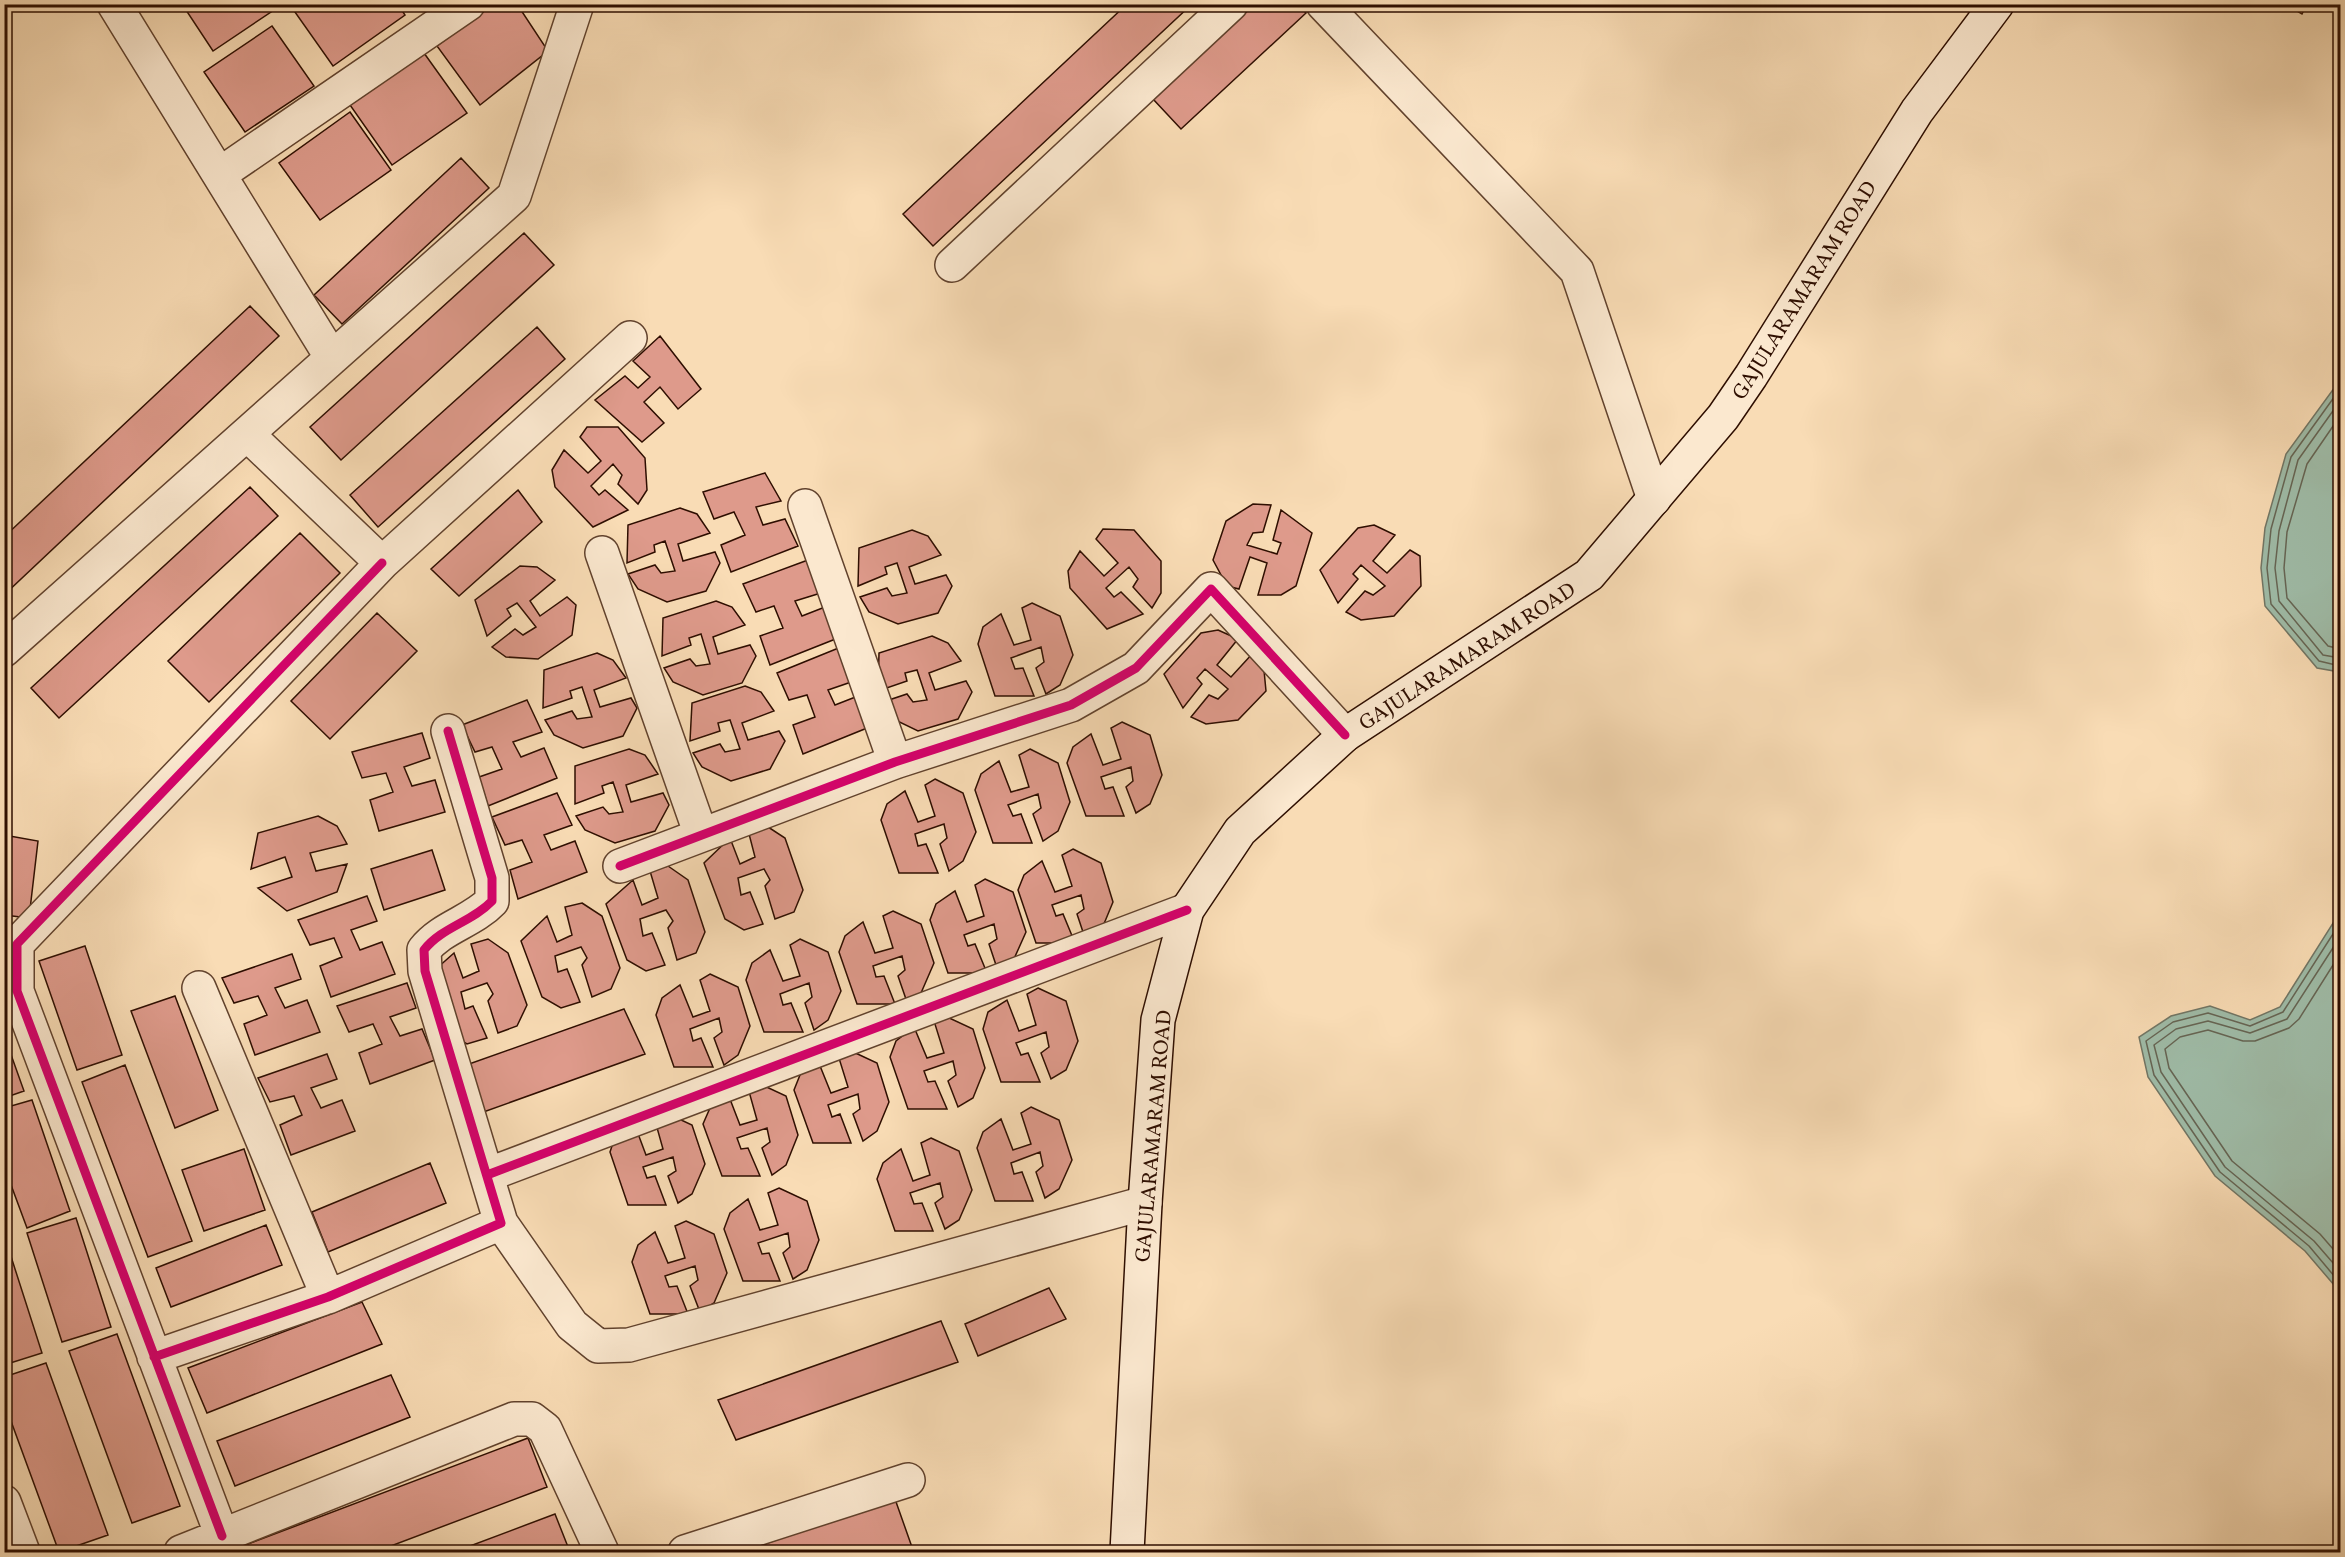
<svg xmlns="http://www.w3.org/2000/svg" width="2345" height="1557" font-family="Vollkorn,serif">
<rect width="100%" height="100%" fill="#f9dcb5"/>
<filter id="stains"><feTurbulence type="fractalNoise" baseFrequency=".00333" numOctaves="4"/><feColorMatrix values="0 0 0 0 .2 0 0 0 0 .09 0 0 0 0 .02 0 0 0 .5 -.17"/></filter>
<radialGradient id="worn" r=".72"><stop offset=".6" stop-color="#630" stop-opacity="0"/><stop offset="1" stop-color="#630" stop-opacity=".3"/></radialGradient>
<path fill="#9fbca8" stroke="#727665" stroke-width="1.5" d="M 2340,380 L 2340,672 L 2317,668 L 2265,606 L 2261,568 L 2265,528 L 2286,454 Z
M 2340,912 L 2340,1292 L 2305,1251 L 2215,1176 L 2148,1077 L 2139,1037 L 2171,1016 L 2210,1006 L 2250,1020 L 2280,1007 Z"/>
<g fill="none" stroke-linecap="round" stroke-linejoin="round">
<path stroke="#666554" stroke-width="1.5" d="M 2340,389 L 2291,457 L 2271,529 L 2267,568 L 2271,604 L 2319,661 L 2340,666
M 2340,401 L 2298,460 L 2279,531 L 2275,568 L 2279,601 L 2323,655 L 2340,658
M 2340,416 L 2307,464 L 2287,532 L 2284,568 L 2287,598 L 2328,646 L 2340,649
M 2340,923 L 2283,1012 L 2250,1026 L 2208,1013 L 2173,1022 L 2146,1041 L 2154,1075 L 2220,1172 L 2309,1246 L 2340,1283
M 2340,937 L 2287,1019 L 2250,1033 L 2208,1021 L 2176,1029 L 2154,1045 L 2161,1072 L 2225,1167 L 2314,1241 L 2340,1271
M 2340,954 L 2299,1019 L 2289,1028 L 2255,1041 L 2243,1041 L 2208,1030 L 2180,1037 L 2165,1049 L 2169,1068 L 2232,1161 L 2320,1234 L 2340,1257"/>
</g>
<path fill="#de9a8b" stroke="#2e0e00" stroke-width="1.5" d="M 182,4 L 283,4 L 213,51 Z
M 398,4 L 405,15 L 333,66 L 290,5 Z
M 494,4 L 517,4 L 548,51 L 480,105 L 437,46 Z
M 1127,4 L 1192,4 L 933,246 L 903,214 Z
M 1255,4 L 1298,4 L 1306,13 L 1181,129 L 1153,99 Z
M 2285,4 L 2307,4 L 2302,14 Z
M 272,26 L 314,86 L 245,132 L 204,72 Z
M 424,53 L 467,113 L 392,165 L 350,105 Z
M 350,112 L 391,170 L 320,220 L 279,163 Z
M 461,158 L 489,188 L 342,324 L 314,295 Z
M 524,233 L 554,265 L 341,460 L 310,427 Z
M 250,306 L 279,336 L 4,595 L 4,537 Z
M 537,327 L 565,359 L 378,527 L 350,495 Z
M 660,336 L 701,389 L 678,409 L 660,387 L 644,402 L 664,423 L 642,442 L 595,400 L 625,376 L 638,388 L 650,377 L 633,361 Z
M 587,427 L 618,427 L 645,458 L 647,490 L 638,504 L 618,484 L 622,475 L 613,464 L 591,486 L 599,495 L 605,490 L 628,510 L 593,527 L 555,487 L 552,470 L 564,450 L 588,473 L 601,461 L 580,437 Z
M 765,473 L 781,501 L 756,507 L 763,525 L 785,519 L 798,546 L 731,572 L 721,545 L 745,535 L 734,512 L 714,519 L 703,492 Z
M 250,487 L 278,516 L 59,718 L 31,688 Z
M 518,490 L 542,522 L 459,596 L 431,569 Z
M 1253,504 L 1271,505 L 1263,532 L 1253,533 L 1247,545 L 1277,554 L 1281,543 L 1273,540 L 1281,510 L 1312,533 L 1296,586 L 1281,595 L 1258,595 L 1267,563 L 1250,557 L 1239,589 L 1227,586 L 1213,560 L 1226,521 Z
M 680,508 L 697,514 L 710,533 L 678,544 L 683,561 L 715,552 L 720,563 L 706,591 L 667,602 L 638,589 L 628,574 L 655,565 L 661,573 L 675,571 L 665,541 L 654,545 L 655,552 L 627,563 L 628,525 Z
M 1374,525 L 1395,535 L 1373,561 L 1387,573 L 1410,550 L 1420,556 L 1421,586 L 1394,616 L 1361,620 L 1346,612 L 1365,591 L 1373,595 L 1385,586 L 1361,565 L 1353,574 L 1358,579 L 1338,603 L 1320,570 L 1358,528 Z
M 1103,529 L 1134,530 L 1161,561 L 1161,593 L 1152,608 L 1133,587 L 1138,579 L 1129,567 L 1106,588 L 1114,597 L 1121,592 L 1143,614 L 1107,629 L 1070,588 L 1068,571 L 1080,551 L 1104,576 L 1118,563 L 1096,539 Z
M 912,530 L 928,536 L 941,555 L 909,567 L 915,584 L 946,575 L 952,586 L 938,613 L 898,624 L 869,612 L 860,597 L 887,588 L 892,596 L 907,593 L 897,563 L 885,567 L 887,574 L 858,586 L 859,548 Z
M 300,533 L 340,573 L 209,702 L 168,661 Z
M 808,560 L 824,592 L 795,601 L 802,616 L 825,607 L 838,638 L 770,665 L 760,636 L 783,628 L 774,606 L 756,612 L 743,584 Z
M 520,566 L 537,567 L 555,580 L 530,601 L 540,616 L 567,597 L 576,605 L 572,635 L 538,659 L 506,657 L 492,647 L 515,629 L 523,635 L 536,627 L 517,603 L 507,609 L 511,616 L 487,636 L 475,600 Z
M 716,601 L 732,607 L 745,625 L 713,637 L 718,654 L 750,645 L 756,656 L 742,683 L 703,695 L 673,682 L 664,668 L 690,659 L 696,666 L 710,664 L 701,634 L 689,638 L 691,645 L 662,656 L 663,618 Z
M 1032,603 L 1060,616 L 1073,655 L 1060,685 L 1046,694 L 1036,668 L 1044,662 L 1041,647 L 1011,658 L 1015,669 L 1023,668 L 1034,696 L 995,696 L 978,644 L 983,627 L 1001,614 L 1014,645 L 1031,640 L 1022,608 Z
M 377,613 L 417,651 L 330,739 L 291,701 Z
M 1218,630 L 1238,639 L 1217,665 L 1231,677 L 1253,653 L 1263,660 L 1266,691 L 1238,720 L 1206,724 L 1191,717 L 1209,695 L 1218,699 L 1228,689 L 1205,669 L 1197,678 L 1202,684 L 1183,708 L 1164,674 L 1201,633 Z
M 932,636 L 948,643 L 961,661 L 929,673 L 935,690 L 966,681 L 972,692 L 958,719 L 918,731 L 889,717 L 880,703 L 907,694 L 913,702 L 927,700 L 917,670 L 905,673 L 907,681 L 878,691 L 879,653 Z
M 841,647 L 857,680 L 828,690 L 835,705 L 858,696 L 872,726 L 803,754 L 793,725 L 815,717 L 807,695 L 789,700 L 777,673 Z
M 597,653 L 613,660 L 626,678 L 594,690 L 600,707 L 631,698 L 637,708 L 623,736 L 583,748 L 554,735 L 545,720 L 572,711 L 577,719 L 592,717 L 582,687 L 570,691 L 572,698 L 543,708 L 544,670 Z
M 745,686 L 761,692 L 774,711 L 742,723 L 748,740 L 779,731 L 785,741 L 770,769 L 731,781 L 702,767 L 693,753 L 720,744 L 725,752 L 740,749 L 730,720 L 718,723 L 720,731 L 690,741 L 692,703 Z
M 527,700 L 542,732 L 513,742 L 521,757 L 544,748 L 557,778 L 488,806 L 479,777 L 502,769 L 492,747 L 475,752 L 462,725 Z
M 1122,722 L 1150,735 L 1162,775 L 1150,804 L 1136,813 L 1126,787 L 1133,781 L 1131,767 L 1101,777 L 1105,789 L 1113,787 L 1124,816 L 1086,816 L 1067,763 L 1073,747 L 1091,734 L 1103,765 L 1121,759 L 1111,728 Z
M 422,733 L 430,758 L 404,767 L 412,786 L 435,780 L 445,812 L 379,831 L 370,800 L 393,792 L 386,773 L 362,778 L 352,752 Z
M 629,749 L 645,755 L 658,774 L 626,785 L 631,802 L 663,793 L 669,805 L 655,831 L 615,843 L 585,830 L 576,816 L 603,807 L 609,814 L 623,812 L 613,782 L 602,786 L 604,793 L 575,804 L 575,766 Z
M 1030,749 L 1058,763 L 1070,802 L 1058,831 L 1043,841 L 1033,814 L 1041,808 L 1038,794 L 1008,805 L 1013,816 L 1021,814 L 1032,843 L 993,843 L 975,790 L 981,774 L 999,761 L 1011,792 L 1029,787 L 1019,755 Z
M 935,779 L 963,793 L 976,832 L 963,861 L 949,871 L 940,844 L 947,838 L 944,824 L 915,834 L 918,846 L 926,844 L 938,873 L 899,873 L 881,820 L 887,804 L 905,791 L 918,822 L 935,816 L 925,785 Z
M 557,793 L 572,825 L 544,835 L 551,850 L 575,841 L 587,872 L 518,899 L 510,870 L 532,862 L 522,840 L 505,845 L 492,817 Z
M 318,816 L 337,826 L 347,844 L 310,853 L 316,871 L 347,864 L 337,892 L 287,911 L 258,888 L 292,877 L 285,857 L 251,869 L 258,833 Z
M 765,825 L 785,838 L 803,890 L 794,912 L 775,919 L 765,886 L 770,880 L 764,869 L 738,878 L 741,895 L 750,892 L 763,924 L 744,930 L 725,919 L 704,863 L 730,838 L 740,864 L 755,857 L 748,830 Z
M 4,835 L 38,841 L 29,918 L 4,915 Z
M 1073,849 L 1101,863 L 1113,902 L 1101,931 L 1086,941 L 1077,914 L 1084,909 L 1081,895 L 1052,905 L 1056,916 L 1063,914 L 1075,943 L 1036,943 L 1018,890 L 1024,875 L 1042,861 L 1055,892 L 1072,886 L 1062,855 Z
M 432,850 L 445,890 L 384,910 L 371,869 Z
M 668,866 L 688,880 L 705,932 L 696,953 L 677,960 L 668,928 L 673,921 L 666,910 L 640,919 L 643,936 L 652,933 L 665,965 L 646,971 L 627,960 L 606,904 L 633,880 L 642,905 L 658,898 L 650,871 Z
M 985,879 L 1013,892 L 1026,932 L 1013,961 L 998,971 L 989,944 L 997,939 L 994,924 L 964,935 L 968,946 L 975,944 L 987,973 L 948,973 L 930,920 L 936,904 L 955,891 L 967,922 L 984,916 L 975,885 Z
M 367,896 L 377,921 L 351,930 L 360,950 L 382,942 L 395,974 L 331,997 L 320,966 L 342,957 L 334,938 L 310,945 L 298,920 Z
M 582,903 L 602,916 L 620,968 L 611,989 L 592,997 L 582,965 L 587,958 L 581,947 L 555,956 L 558,972 L 567,969 L 580,1002 L 561,1008 L 542,997 L 521,941 L 547,916 L 557,942 L 572,935 L 565,907 Z
M 893,911 L 921,924 L 934,963 L 921,993 L 907,1002 L 898,976 L 905,970 L 902,956 L 873,966 L 876,977 L 884,976 L 895,1004 L 857,1004 L 839,952 L 845,936 L 863,922 L 875,953 L 893,948 L 883,916 Z
M 488,939 L 508,953 L 527,1005 L 517,1026 L 498,1033 L 488,1001 L 493,994 L 487,983 L 461,992 L 465,1009 L 473,1006 L 487,1038 L 467,1044 L 448,1033 L 427,977 L 454,953 L 463,978 L 479,971 L 471,944 Z
M 800,939 L 828,952 L 841,991 L 828,1020 L 814,1030 L 805,1003 L 812,997 L 809,983 L 780,994 L 783,1005 L 791,1003 L 803,1032 L 764,1032 L 746,980 L 752,963 L 770,950 L 783,981 L 800,976 L 790,945 Z
M 85,946 L 122,1055 L 77,1070 L 39,961 Z
M 292,954 L 301,979 L 275,988 L 285,1008 L 307,1000 L 320,1032 L 255,1055 L 244,1024 L 267,1015 L 258,996 L 234,1003 L 222,978 Z
M 710,974 L 738,987 L 750,1026 L 738,1055 L 724,1065 L 714,1038 L 722,1032 L 719,1018 L 690,1029 L 693,1041 L 701,1038 L 713,1067 L 674,1067 L 656,1015 L 662,998 L 680,985 L 693,1017 L 710,1011 L 700,980 Z
M 407,983 L 416,1008 L 390,1017 L 400,1036 L 422,1029 L 435,1060 L 370,1084 L 359,1053 L 382,1044 L 373,1024 L 349,1032 L 337,1006 Z
M 1038,988 L 1066,1001 L 1078,1041 L 1066,1070 L 1051,1079 L 1041,1053 L 1049,1047 L 1046,1032 L 1016,1043 L 1021,1055 L 1028,1053 L 1040,1082 L 1001,1082 L 983,1029 L 988,1012 L 1007,1000 L 1019,1031 L 1036,1025 L 1027,994 Z
M 175,996 L 218,1110 L 175,1128 L 131,1011 Z
M 624,1009 L 645,1054 L 475,1115 L 455,1069 Z
M 945,1016 L 973,1029 L 985,1068 L 973,1098 L 958,1107 L 948,1081 L 956,1075 L 953,1061 L 924,1071 L 928,1082 L 935,1081 L 947,1109 L 908,1109 L 890,1057 L 896,1041 L 914,1027 L 927,1058 L 944,1053 L 934,1021 Z
M 4,1035 L 24,1091 L 4,1098 Z
M 849,1050 L 877,1063 L 889,1102 L 877,1131 L 863,1141 L 853,1114 L 860,1109 L 858,1094 L 828,1105 L 832,1117 L 840,1114 L 851,1143 L 813,1143 L 794,1090 L 800,1075 L 818,1061 L 831,1093 L 848,1087 L 838,1055 Z
M 327,1054 L 337,1079 L 311,1088 L 321,1108 L 342,1100 L 355,1131 L 291,1155 L 280,1125 L 302,1115 L 294,1096 L 270,1102 L 258,1078 Z
M 125,1065 L 192,1241 L 148,1257 L 82,1082 Z
M 758,1083 L 786,1096 L 798,1135 L 786,1165 L 772,1175 L 762,1148 L 770,1142 L 767,1128 L 737,1138 L 741,1149 L 748,1148 L 760,1176 L 722,1176 L 703,1124 L 710,1108 L 728,1094 L 740,1125 L 757,1120 L 748,1088 Z
M 32,1100 L 70,1211 L 27,1228 L 4,1166 L 4,1108 Z
M 1031,1107 L 1059,1120 L 1072,1160 L 1059,1189 L 1045,1198 L 1036,1172 L 1043,1166 L 1040,1152 L 1011,1163 L 1014,1174 L 1022,1172 L 1033,1201 L 995,1201 L 977,1148 L 983,1132 L 1001,1119 L 1013,1150 L 1031,1144 L 1021,1113 Z
M 664,1112 L 692,1125 L 705,1164 L 692,1194 L 678,1203 L 668,1176 L 676,1171 L 673,1157 L 643,1167 L 647,1178 L 655,1176 L 666,1205 L 628,1205 L 610,1152 L 615,1137 L 634,1123 L 646,1155 L 663,1149 L 654,1117 Z
M 931,1138 L 959,1151 L 972,1190 L 959,1220 L 945,1229 L 935,1203 L 943,1197 L 940,1183 L 910,1193 L 914,1204 L 922,1203 L 933,1231 L 895,1231 L 877,1179 L 883,1163 L 901,1149 L 913,1181 L 930,1175 L 921,1143 Z
M 244,1149 L 265,1210 L 204,1231 L 182,1170 Z
M 430,1163 L 446,1203 L 328,1252 L 312,1212 Z
M 779,1188 L 807,1201 L 819,1240 L 807,1270 L 793,1279 L 783,1253 L 790,1247 L 788,1233 L 758,1243 L 762,1254 L 769,1253 L 780,1281 L 743,1281 L 724,1229 L 730,1213 L 748,1199 L 760,1230 L 778,1225 L 768,1193 Z
M 76,1218 L 111,1327 L 62,1342 L 27,1233 Z
M 686,1221 L 714,1234 L 727,1273 L 714,1303 L 700,1312 L 690,1286 L 698,1280 L 695,1266 L 665,1276 L 669,1287 L 677,1286 L 688,1314 L 650,1314 L 632,1262 L 638,1245 L 655,1232 L 668,1263 L 685,1258 L 675,1226 Z
M 266,1225 L 282,1265 L 171,1307 L 156,1268 Z
M 7,1244 L 42,1353 L 4,1365 L 4,1245 Z
M 1049,1288 L 1066,1319 L 978,1356 L 965,1324 Z
M 362,1302 L 382,1344 L 207,1413 L 188,1368 Z
M 941,1321 L 958,1362 L 736,1440 L 718,1400 Z
M 117,1334 L 180,1506 L 132,1523 L 69,1351 Z
M 46,1363 L 108,1535 L 59,1552 L 4,1402 L 4,1377 Z
M 391,1375 L 410,1417 L 235,1486 L 217,1441 Z
M 528,1438 L 547,1487 L 375,1552 L 227,1552 Z
M 895,1499 L 913,1550 L 905,1552 L 742,1552 Z
M 555,1514 L 570,1552 L 454,1552 Z"/>
<g fill="none" stroke-linecap="round" stroke-linejoin="round">
<g stroke="#61422d" stroke-width="36">
<path id="minor" d="M 114,4 L 332,358
M 1323,4 L 1577,271 L 1654,499
M 220,174 L 468,4
M 952,265 L 1231,4
M 247,434 L 382,563 L 630,338
M 805,506 L 895,762
M 602,553 L 701,835
M 4,650 L 514,196 L 577,4
M 620,866 L 895,762 L 1071,705 L 1136,668 L 1211,589 L 1345,735
M 199,988 L 328,1297
M 487,1175 L 1187,910
M 501,1223 L 572,1325 L 598,1346 L 629,1345 L 1145,1203
M 154,1357 L 328,1297 L 501,1223 L 425,971 L 424,950 C 442,927 472,922 492,901 L 492,878 L 448,731
M 4,1502 L 23,1552
M 222,1536 L 17,991 L 17,944 L 382,563
M 181,1552 L 514,1419 L 532,1419 L 545,1429 L 602,1552
M 685,1552 L 908,1480"/>
</g>
<g stroke="#2e0e00" stroke-width="36">
<path id="secondary" d="M 1127,1552 L 1145,1203 L 1158,1020 L 1187,910 L 1240,831 L 1345,735 L 1589,575 L 1723,417 L 1751,376 L 1917,111 L 1997,4"/>
</g>
<use href="#minor" stroke="#fbe8cf" stroke-width="33"/>
<use href="#secondary" stroke="#fbe8cf" stroke-width="33"/>
<g stroke="#fbe8cf" stroke-width="13">
<path id="cycleway" d="M 620,866 L 895,762 L 1071,705 L 1136,668 L 1211,589 L 1345,735
M 487,1175 L 1187,910
M 154,1357 L 328,1297 L 501,1223 L 425,971 L 424,950 C 442,927 472,922 492,901 L 492,878 L 448,731
M 222,1536 L 17,991 L 17,944 L 382,563"/>
</g>
<use href="#cycleway" stroke="#d6006c" stroke-width="9"/>
</g>
<g text-anchor="middle" stroke-width="6" stroke-linejoin="round" paint-order="stroke">
<g font-size="21" fill="#2e0e00" stroke="#fbe8cf">
<text transform="translate(1804 290) rotate(-58)" y="7">GAJULARAMARAM ROAD</text>
<text transform="translate(1467 656) rotate(-33)" y="7">GAJULARAMARAM ROAD</text>
<text transform="translate(1153 1136) rotate(-85)" y="7">GAJULARAMARAM ROAD</text>
</g>
</g>
<rect width="2345" height="1557" fill="none" stroke="#f9dcb5" stroke-width="24"/>
<rect x="6" y="6" width="2333" height="1545" fill="none" stroke="#2e0e00" stroke-width="3"/>
<rect x="12" y="12" width="2321" height="1533" fill="none" stroke="#2e0e00" stroke-width="1.5"/>
<rect width="100%" height="100%" filter="url(#stains)"/>
<rect width="100%" height="100%" fill="url(#worn)"/>
</svg>
